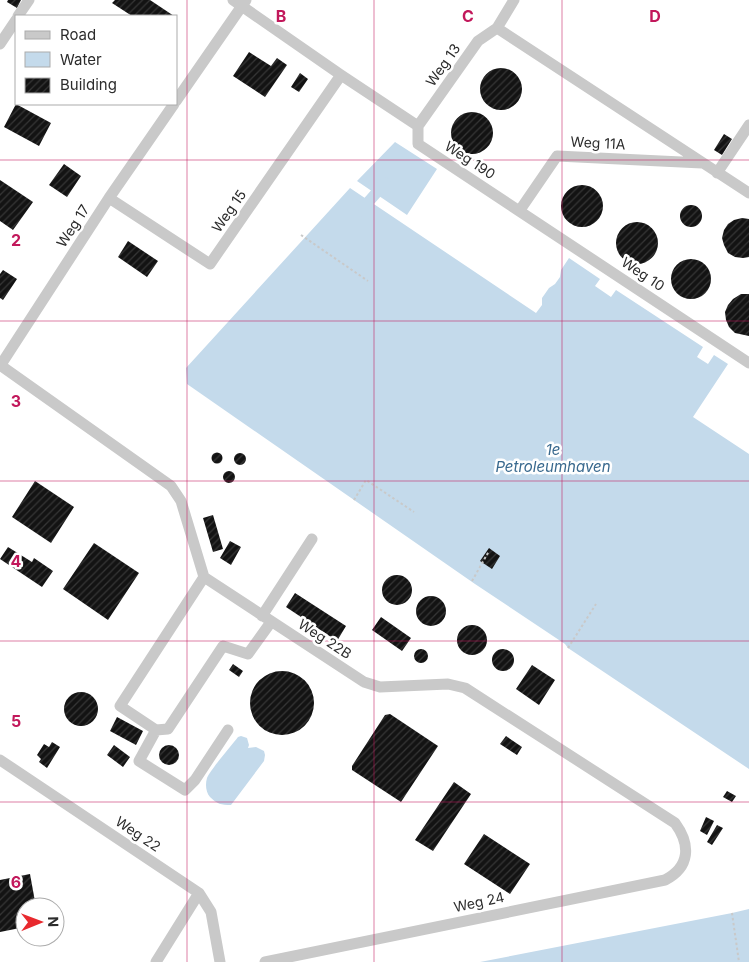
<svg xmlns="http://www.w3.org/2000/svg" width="749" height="962" font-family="Inter,sans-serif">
<defs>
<pattern id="building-hatch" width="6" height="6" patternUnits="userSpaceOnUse" patternTransform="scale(1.25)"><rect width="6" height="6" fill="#131313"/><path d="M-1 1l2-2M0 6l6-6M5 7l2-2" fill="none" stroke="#363636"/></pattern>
</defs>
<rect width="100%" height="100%" fill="#fff"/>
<path fill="#c4daeb" d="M 395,142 L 437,169 L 407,215 L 357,181 Z
M 350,188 L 536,313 L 542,305 L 542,298 L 549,288 L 555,284 L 560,277 L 561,270 L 569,258 L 600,279 L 595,286 L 611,297 L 616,290 L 703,347 L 697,357 L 708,364 L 714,355 L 728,364 L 693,417 L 749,454 L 749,769 L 568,648 L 565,644 L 475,584 L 187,384 L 186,368 Z
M 241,736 L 247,738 L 249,745 L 248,748 L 256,747 L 264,751 L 265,755 L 264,761 L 231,805 C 221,805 217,804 210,797 C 206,792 205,785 207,778 C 211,769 231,746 238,737 Z
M 749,909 L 749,962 L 480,962 L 732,913 Z"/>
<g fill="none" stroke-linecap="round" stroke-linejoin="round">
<path stroke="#c4daeb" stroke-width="11" d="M 366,214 L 363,208 L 385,183"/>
</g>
<path fill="url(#building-hatch)" d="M 8,0 L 21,0 L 17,8 L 7,2 Z
M 115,0 L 150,0 L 174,16 L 132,16 L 112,3 Z
M 249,52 L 271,66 L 277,58 L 287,65 L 265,97 L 233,76 Z
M480 89a21 21 0 1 1 42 0a21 21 0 1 1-42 0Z
M 300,73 L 308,79 L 299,92 L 291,87 Z
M 16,104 L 51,123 L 39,146 L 4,127 Z
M451 133a21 21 0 1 1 42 0a21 21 0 1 1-42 0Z
M 724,134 L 732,139 L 722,155 L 714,150 Z
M 64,164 L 81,176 L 67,197 L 49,185 Z
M 0,180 L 33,202 L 13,230 L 0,221 Z
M561 206a21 21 0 1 1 42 0a21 21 0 1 1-42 0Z
M680 216a11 11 0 1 1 22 0a11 11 0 1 1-22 0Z
M 742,218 L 749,219 L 749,257 L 743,258 L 735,257 L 728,253 L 724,245 L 722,238 L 724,230 L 728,224 L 734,220 Z
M616 243a21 21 0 1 1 42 0a21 21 0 1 1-42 0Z
M 128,241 L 158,261 L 147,277 L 118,257 Z
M671 279a20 20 0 1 1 40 0a20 20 0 1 1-40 0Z
M 3,270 L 17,279 L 3,300 L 0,298 L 0,274 Z
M 741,294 L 749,294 L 749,336 L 735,333 L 729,327 L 726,320 L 725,312 L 728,305 L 733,299 Z
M211.5 458a5.5 5.5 0 1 1 11 0a5.5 5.5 0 1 1-11 0Z
M234 459a6 6 0 1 1 12 0a6 6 0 1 1-12 0Z
M223 477a6 6 0 1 1 12 0a6 6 0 1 1-12 0Z
M 35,481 L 74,507 L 51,543 L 12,517 Z
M 213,515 L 223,549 L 213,552 L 203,518 Z
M 230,541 L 241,547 L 231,565 L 220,558 Z
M 94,543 L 139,573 L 108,620 L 63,589 Z
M 8,547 L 32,562 L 34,558 L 53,571 L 42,587 L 0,559 Z
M 489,548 L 500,556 L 492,569 L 480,561 Z
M382 590a15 15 0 1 1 30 0a15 15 0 1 1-30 0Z
M 295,593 L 346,626 L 337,641 L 286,607 Z
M416 611a15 15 0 1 1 30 0a15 15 0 1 1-30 0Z
M 381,617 L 411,638 L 402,651 L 372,630 Z
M457 640a15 15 0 1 1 30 0a15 15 0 1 1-30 0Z
M492 660a11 11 0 1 1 22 0a11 11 0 1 1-22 0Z
M414 656a7 7 0 1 1 14 0a7 7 0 1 1-14 0Z
M 233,664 L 243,671 L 239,677 L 229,670 Z
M 532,665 L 555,680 L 539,705 L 516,689 Z
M250 703a32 32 0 1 1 64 0a32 32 0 1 1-64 0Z
M64 709a17 17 0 1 1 34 0a17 17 0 1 1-34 0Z
M 390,714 L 438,746 L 401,802 L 352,770 L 352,766 L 385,715 Z
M 117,717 L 143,731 L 136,745 L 110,731 Z
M 506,736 L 522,747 L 517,755 L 500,744 Z
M 52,742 L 60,747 L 47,768 L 39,762 L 41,759 L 37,755 L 44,744 L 49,747 Z
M 114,745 L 130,757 L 123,767 L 107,755 Z
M159 755a10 10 0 1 1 20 0a10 10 0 1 1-20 0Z
M 454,782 L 471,794 L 433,851 L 415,840 Z
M 727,791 L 736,796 L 732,802 L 723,797 Z
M 706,817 L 714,821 L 707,835 L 700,831 Z
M 717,825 L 723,828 L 712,845 L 707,842 Z
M 484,834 L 530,864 L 510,894 L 464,864 Z
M 30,874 L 36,907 L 25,907 L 25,927 L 0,932 L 0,880 Z"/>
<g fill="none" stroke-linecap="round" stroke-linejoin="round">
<path stroke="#c9c9c9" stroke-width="2" stroke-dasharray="2.5 2.5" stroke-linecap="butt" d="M 301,235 L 368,281
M 354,500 L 366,480 L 414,512
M 472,581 L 489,551
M 568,648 L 596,604
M 732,913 L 739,962"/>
<path stroke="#c9c9c9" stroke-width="11" d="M 233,0 L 341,75 L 418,126
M 18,16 L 29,0
M 497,28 L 749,193
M 0,44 L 16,20
M 176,101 L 246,0
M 418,126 L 418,144 L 749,363
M 418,126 L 478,41 L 497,28 L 514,0
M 717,173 L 749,125
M 109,198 L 210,264 L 341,75
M 520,210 L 557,156 L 702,163
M 0,365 L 171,486 L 181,501 L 204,577 L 364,682 L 380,687 L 448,684 L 465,688 L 675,823 C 691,845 690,867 665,880 L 265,962
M 0,366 L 109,198 L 174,104
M 204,577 L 120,706 L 156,730 L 139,761 L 185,790 L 195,780 L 228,730
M 262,616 L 312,539
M 156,730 L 168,729 L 223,646 L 248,654 L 271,622
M 0,760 L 199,893 L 211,912 L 220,962
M 156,962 L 199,893"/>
</g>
<path fill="none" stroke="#c2185b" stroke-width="1" stroke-opacity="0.55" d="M 187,0 L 187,962M 374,0 L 374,962M 562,0 L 562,962M 0,160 L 749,160M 0,321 L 749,321M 0,481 L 749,481M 0,641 L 749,641M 0,802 L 749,802"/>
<g text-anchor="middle" stroke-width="5" stroke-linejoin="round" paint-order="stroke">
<g font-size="14" fill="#2c2c2c" stroke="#fff">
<text transform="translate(443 65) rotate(-55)" y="5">Weg 13</text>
<text transform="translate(598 143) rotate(3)" y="5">Weg 11A</text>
<text transform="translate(470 160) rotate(33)" y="5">Weg 190</text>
<text transform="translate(229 211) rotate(-55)" y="5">Weg 15</text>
<text transform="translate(73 226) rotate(-57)" y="5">Weg 17</text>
<text transform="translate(643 274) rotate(34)" y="5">Weg 10</text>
<text transform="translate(325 639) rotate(33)" y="5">Weg 22B</text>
<text transform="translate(138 834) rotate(34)" y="5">Weg 22</text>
<text transform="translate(479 902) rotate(-12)" y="5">Weg 24</text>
</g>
<g font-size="15" font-style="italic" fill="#39698e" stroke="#fff">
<text x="553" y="455">1e<tspan x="553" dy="17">Petroleumhaven</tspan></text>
</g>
</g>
<g font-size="16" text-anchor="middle" font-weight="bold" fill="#c2185b" stroke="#fff" stroke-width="5" stroke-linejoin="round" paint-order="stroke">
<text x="281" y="22">B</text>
<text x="468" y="22">C</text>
<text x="655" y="22">D</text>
<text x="16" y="246">2</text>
<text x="16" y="407">3</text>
<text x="16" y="567">4</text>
<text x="16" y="727">5</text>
<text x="16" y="888">6</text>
</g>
<rect x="15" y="15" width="162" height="90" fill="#ffffff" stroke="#ababab"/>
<rect x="25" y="31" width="25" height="8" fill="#c9c9c9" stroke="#ababab"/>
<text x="60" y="40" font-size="15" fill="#2c2c2c">Road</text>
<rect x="25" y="52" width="25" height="15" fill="#c4daeb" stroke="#ababab"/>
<text x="60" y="65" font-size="15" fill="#2c2c2c">Water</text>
<rect x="25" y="78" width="25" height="15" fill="url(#building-hatch)" stroke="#ababab"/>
<text x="60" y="90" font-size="15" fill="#2c2c2c">Building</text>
<g transform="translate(40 922) rotate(89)"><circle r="24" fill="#ffffff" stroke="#ababab"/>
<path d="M0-4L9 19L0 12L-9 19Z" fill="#e8292e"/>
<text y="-8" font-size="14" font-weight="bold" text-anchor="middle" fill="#2c2c2c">N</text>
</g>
</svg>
